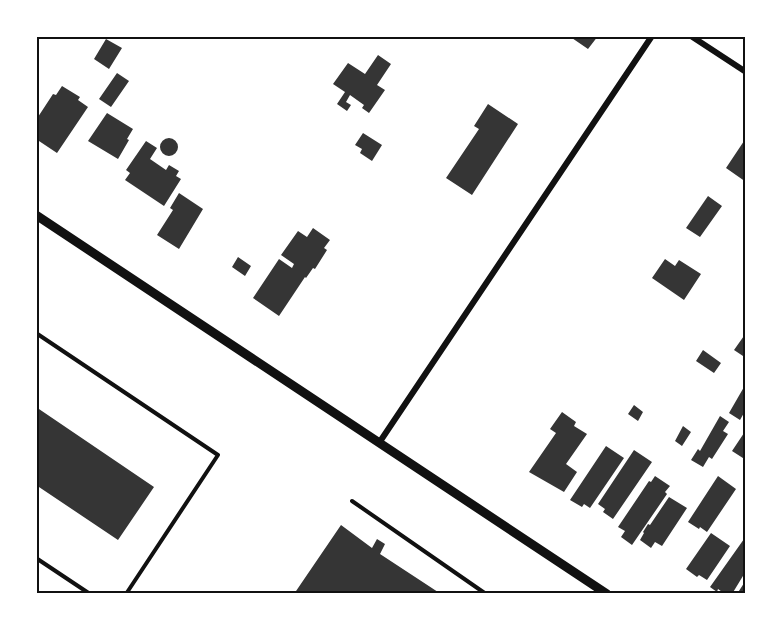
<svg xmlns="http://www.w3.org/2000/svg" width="782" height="630" font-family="'Source Sans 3',sans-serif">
<rect width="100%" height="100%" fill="#fff"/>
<path fill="#353535" d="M 569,36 L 598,36 L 588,49 Z
M 106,39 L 122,48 L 109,69 L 94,59 Z
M 378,55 L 391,64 L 377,85 L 385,90 L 369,113 L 362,108 L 364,105 L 350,95 L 346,102 L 351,105 L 347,111 L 337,104 L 345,92 L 333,84 L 348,63 L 365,74 Z
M 117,73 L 129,81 L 111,107 L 99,99 Z
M 62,86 L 80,97 L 78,100 L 88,107 L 57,153 L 36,139 L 36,120 L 53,94 L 56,95 Z
M 488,104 L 518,124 L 472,195 L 446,178 L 479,129 L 474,126 Z
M 107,113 L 133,129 L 127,139 L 129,140 L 118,159 L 88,141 Z
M 363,133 L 382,145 L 372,161 L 360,153 L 362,149 L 355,145 Z
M 746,138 L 746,182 L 726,168 Z
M160 147a9 9 0 1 1 18 0a9 9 0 1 1-18 0Z
M 146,141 L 157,148 L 150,159 L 166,170 L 169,165 L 179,171 L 176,176 L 181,179 L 164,206 L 125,180 L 130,173 L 126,170 Z
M 179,193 L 203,209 L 179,249 L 157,235 L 173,210 L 170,208 Z
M 708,196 L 722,206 L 700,237 L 686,228 Z
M 313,228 L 330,240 L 324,248 L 327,250 L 315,269 L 313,268 L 306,278 L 305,277 L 279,316 L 253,298 L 279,259 L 292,268 L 294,264 L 281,255 L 298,231 L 307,237 Z
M 238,257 L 251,266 L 245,276 L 232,267 Z
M 665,259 L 675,266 L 679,260 L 701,274 L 684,300 L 652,278 Z
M 746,333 L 746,358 L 734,350 Z
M 703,350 L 721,363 L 714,373 L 696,361 Z
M 744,387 L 746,389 L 746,415 L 744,413 L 740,420 L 729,413 Z
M 634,405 L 643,412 L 638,421 L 628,414 Z
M 36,407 L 154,487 L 118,540 L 36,485 Z
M 562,412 L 576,422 L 574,426 L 587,434 L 566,464 L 577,472 L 564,492 L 529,472 L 556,433 L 550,429 Z
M 720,416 L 729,422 L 723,431 L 728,434 L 712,459 L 709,457 L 703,467 L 691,460 L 698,449 L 700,451 Z
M 683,426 L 691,432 L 682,446 L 675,441 Z
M 744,433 L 746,435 L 746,460 L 732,451 Z
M 606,446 L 624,458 L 590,508 L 584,504 L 582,507 L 570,500 Z
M 634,450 L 652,462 L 613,519 L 603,512 L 605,509 L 598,504 Z
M 655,476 L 670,486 L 665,492 L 667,494 L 632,545 L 621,537 L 625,531 L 618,527 L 649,481 L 651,482 Z
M 718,476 L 736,489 L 707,532 L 700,527 L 699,529 L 688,522 Z
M 669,497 L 687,508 L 662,546 L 655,542 L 651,548 L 640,540 L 644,533 L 643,532 L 648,524 L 650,525 Z
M 341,525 L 372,548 L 377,539 L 385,544 L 380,554 L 441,594 L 294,594 Z
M 711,533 L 730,546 L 707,580 L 699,575 L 697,577 L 686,569 Z
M 744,539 L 746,540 L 746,571 L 732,594 L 725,594 L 718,589 L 717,592 L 710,587 Z
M 746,580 L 746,594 L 737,594 Z"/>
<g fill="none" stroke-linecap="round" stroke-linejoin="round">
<path stroke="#111" stroke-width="4" d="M 36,333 L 218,455 L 126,594
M 352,501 L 486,594
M 36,558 L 90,594"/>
<path stroke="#111" stroke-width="6" d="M 691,36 L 746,72
M 379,443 L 652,36"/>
<path stroke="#111" stroke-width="9" d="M 36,215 L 607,594"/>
</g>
<rect width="782" height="630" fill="none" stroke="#ffffff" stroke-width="75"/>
<rect x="38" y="38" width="706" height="554" fill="none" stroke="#111" stroke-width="2"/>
</svg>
